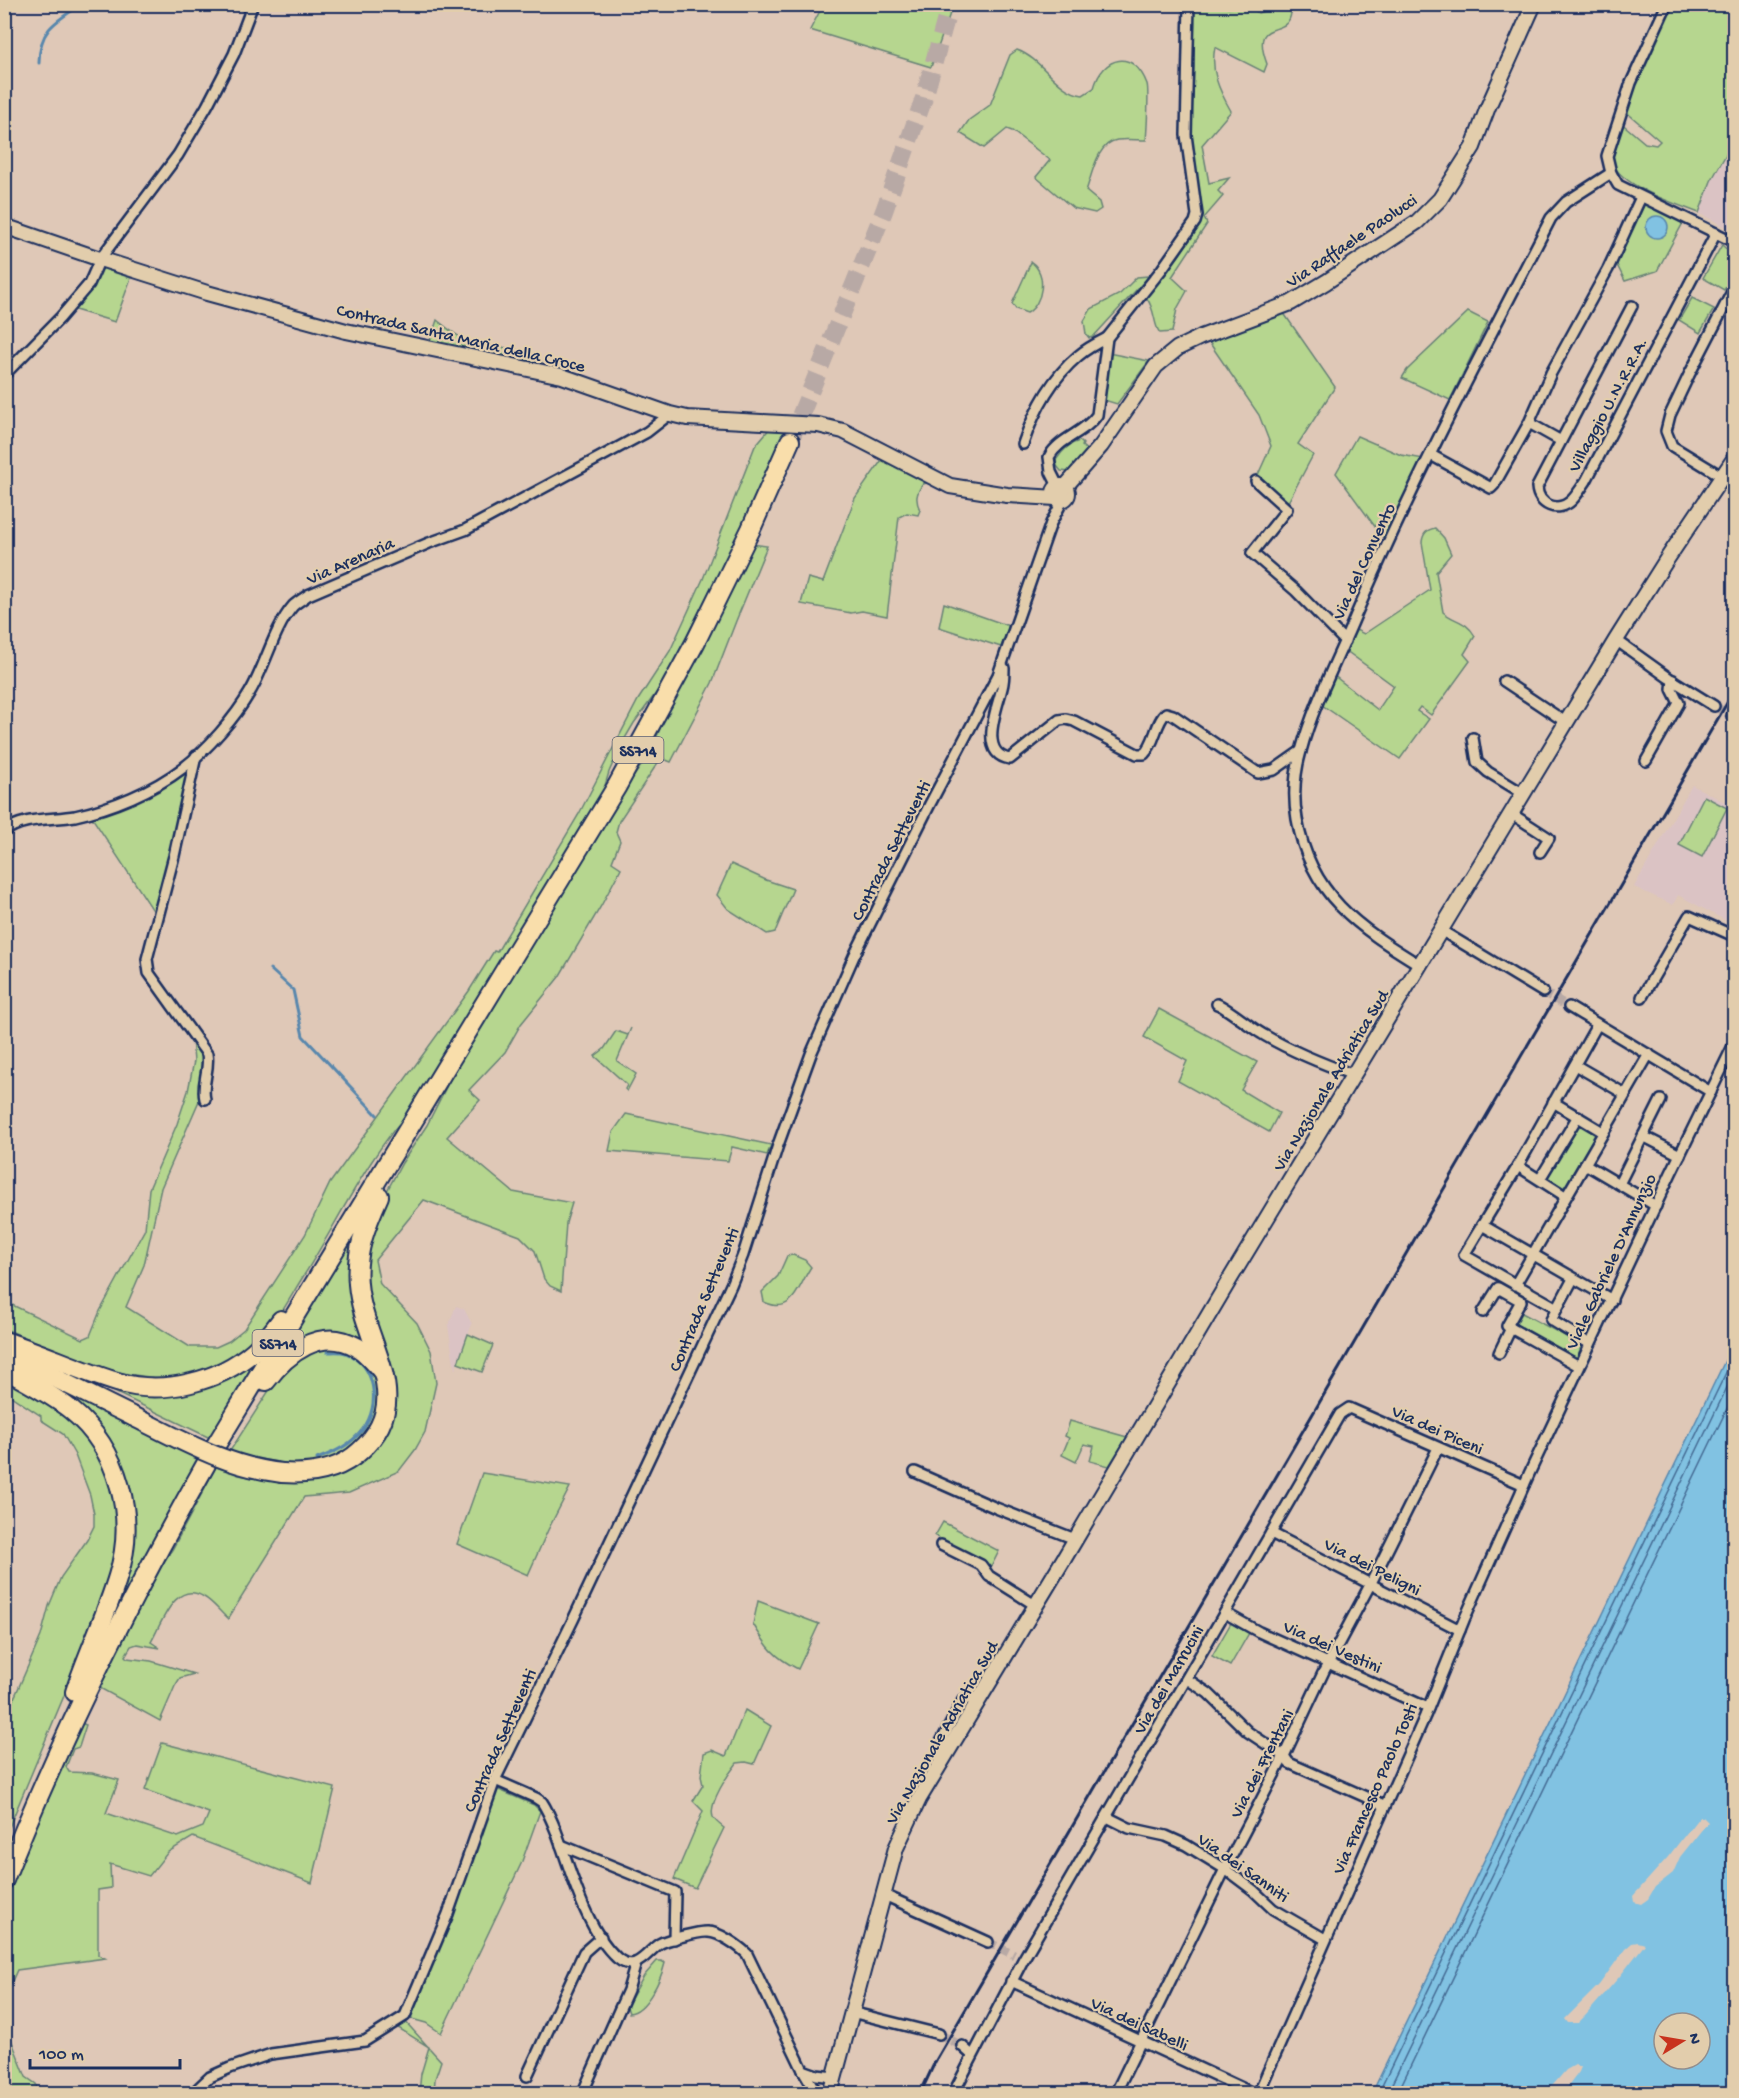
<svg xmlns="http://www.w3.org/2000/svg" width="1739" height="2098" font-family="'Gochi Hand',sans-serif">
<style>
.built{fill:#dbc3c4}
.green{fill:#b6d68f;stroke:#688276;stroke-width:1.5}
.water{fill:#81c2e2;stroke:#5887ad;stroke-width:1.5;fill-rule:evenodd}
.pier{fill:#dfc8b7}
.lines{fill:none;stroke-linecap:round;stroke-linejoin:round}
.shore{stroke:#446a93;stroke-width:1.5}
.stream{stroke:#5887ad;stroke-width:3}
.street-tunnel{stroke:#b8a9a5;stroke-width:9;stroke-dasharray:9 4.5;stroke-linecap:butt}
.highway-tunnel{stroke:#b8a9a5;stroke-width:18;stroke-dasharray:18 9;stroke-linecap:butt}
.street-casing{stroke:#1b2f5e;stroke-width:14}
.secondary-casing{stroke:#1b2f5e;stroke-width:18}
.highway-casing{stroke:#1b2f5e;stroke-width:22}
.street{stroke:#e2cdac;stroke-width:9}
.secondary{stroke:#e2cdac;stroke-width:14}
.highway{stroke:#f9deab;stroke-width:18}
.rail{stroke:#1b2f5e;stroke-width:3}
.highway-bridge-casing{stroke:#1b2f5e;stroke-width:22;stroke-linecap:butt}
.highway-bridge{stroke:#f9deab;stroke-width:18}
.labels{text-anchor:middle;stroke-width:4.5;stroke-linejoin:round;paint-order:stroke}
.shield{fill:#e2cdac;stroke:#575e75;stroke-width:1.5}
.shield-label{font-size:16px;font-weight:bold;fill:#1b2f5e}
.street-label{font-size:18px;fill:#1b2f5e;stroke:#e2cdac}
</style>
<rect width="100%" height="100%" fill="#dfc8b7"/>
<filter id="ink" filterUnits="userSpaceOnUse"><feTurbulence type="fractalNoise" baseFrequency=".0167" numOctaves="2"/><feDisplacementMap in="SourceGraphic" scale="12" xChannelSelector="R" yChannelSelector="G"/><feConvolveMatrix kernelMatrix="1 2 1 2 8 2 1 2 1" color-interpolation-filters="sRGB"/></filter>
<g filter="url(#ink)">
<!-- built -->
<g class="built">
<polygon points="1734,140 1734,231 1699,213 1711,181"/>
<polygon points="1692,785 1734,807 1734,925 1678,895 1673,905 1634,887"/>
<polygon points="456,1306 464,1309 472,1324 455,1370 448,1326"/>
</g>
<!-- green -->
<g class="green">
<polygon points="823,5 823,4 953,5 931,67 810,30"/>
<path d="M1193 5H1223L1228 8 1249 5 1258 13 1279 7 1288 9 1291 13C1288 40 1249 15 1267 64L1264 72 1215 47C1210 71 1219 90 1231 111L1202 145 1209 183 1229 178 1218 191 1223 196 1204 218 1207 224 1172 277 1187 291 1177 309 1172 332 1160 333C1153 325 1156 310 1146 297V293L1178 257 1197 228 1200 218 1199 193 1191 137 1194 67Z"/>
<path d="M1669 5H1734V140L1711 181 1699 213C1677 204 1615 185 1611 158 1610 149 1617 130 1619 121L1645 143 1656 145 1660 141 1624 110Z"/>
<path d="M1017 50C1043 59 1055 91 1083 95L1094 88C1103 55 1134 49 1147 84 1149 90 1147 130 1146 140 1137 140 1127 139 1117 140 1097 143 1092 175 1086 191L1099 202 1101 209 1095 213 1073 208 1036 177 1050 160 1012 131 1007 129 984 148 960 133 969 120 990 105 1010 55Z"/>
<polygon points="1642,200 1684,221 1657,271 1625,281 1615,261"/>
<polygon points="1722,245 1734,256 1734,272 1724,290 1703,278"/>
<path d="M1031 262C1048 273 1043 304 1027 313L1016 309 1012 304Z"/>
<polygon points="101,268 131,278 115,322 72,309 91,286"/>
<polygon points="1149,276 1093,337 1089,338 1086,334 1084,321 1091,309 1120,294 1137,277"/>
<polygon points="1692,298 1714,309 1700,333 1679,320"/>
<polygon points="1283,312 1335,387 1298,444 1313,455 1287,504 1257,477 1271,446 1259,415 1209,342"/>
<polygon points="1468,312 1488,322 1450,400 1402,378 1407,370"/>
<path d="M437 320C446 327 458 338 469 341 488 348 527 345 542 363L430 341Z"/>
<polygon points="1108,353 1149,361 1117,404 1104,400"/>
<path d="M771 427 787 428 753 505 662 685 634 723 621 745 609 772 601 799 415 1105C368 1155 338 1222 301 1280 289 1299 277 1324 259 1339 254 1344 246 1347 240 1351 232 1357 223 1364 213 1368 188 1380 155 1379 128 1374 85 1365 45 1345 5 1329L4 1301 83 1339 90 1336 100 1311 145 1229 149 1189 177 1124 188 1091 194 1061 192 1040 212 1071 161 1188 144 1265 126 1307 190 1347H216L229 1341 244 1329 305 1235 330 1183 469 991 494 951 497 952 579 814 638 700 670 651 703 579 755 446Z"/>
<polygon points="1357,436 1401,455 1424,459 1384,539 1336,473"/>
<path d="M1080 441 1083 444 1082 446 1087 450 1070 472 1061 471 1057 466 1056 460C1062 451 1069 443 1080 441Z"/>
<path d="M884 457 931 482 923 484C916 493 915 500 920 510L918 515 907 513 899 517 887 616 862 611 851 613 801 604 808 578 823 582 855 498Z"/>
<path d="M1435 528 1444 538 1451 554 1436 572 1443 612C1455 622 1466 620 1475 636L1464 654 1470 661 1431 715 1420 707 1417 711 1429 719 1400 759 1322 705 1333 675 1378 710 1394 686 1345 650 1354 629 1364 634 1430 590 1422 542C1423 534 1426 530 1435 528Z"/>
<path d="M752 544 767 546 736 621 712 683 671 762 661 758 619 821 616 832 620 841 612 862 621 868 601 906 559 977 521 1024 505 1052 469 1090 480 1100 447 1137 513 1192 572 1203 566 1223 561 1291 550 1286 544 1279 535 1251 520 1236 424 1200 375 1260 380 1284 417 1323 431 1351 436 1383 425 1432 415 1450 399 1471 349 1493 304 1497 228 1619C220 1612 213 1602 204 1597 175 1579 162 1623 151 1642L160 1648 137 1644 131 1646 125 1656 127 1658 151 1661 194 1674 180 1678 175 1686 160 1721 100 1688 81 1723 86 1725 79 1747 73 1749 66 1767 69 1772 92 1773 119 1780 106 1813 178 1837 203 1827 209 1813 145 1790 162 1743 335 1788 312 1883 193 1837 168 1852 149 1876 110 1864 111 1888 98 1890V1955L105 1958 17 1970 5 1997V1901L15 1873 81 1723 141 1598 173 1548 216 1467 239 1475 281 1483 282 1479 364 1458 378 1445 387 1432 394 1414 396 1388 362 1278 374 1215 402 1163 427 1125 476 1028 616 797C641 771 659 741 667 706Z"/>
<polygon points="944,603 1009,626 1001,647 939,627"/>
<polygon points="192,763 156,915 89,813 121,803"/>
<polygon points="1704,796 1727,808 1702,857 1679,845"/>
<polygon points="731,864 766,880 793,889 775,932 767,934 728,909 717,895"/>
<polygon points="1159,1009 1257,1062 1241,1090 1279,1113 1269,1132 1178,1081 1187,1061 1144,1037"/>
<polygon points="631,1028 617,1061 636,1074 627,1091 625,1089 627,1085 595,1056 604,1049 616,1031 628,1035"/>
<polygon points="626,1114 771,1145 767,1155 732,1147 728,1161 609,1151 613,1132"/>
<polygon points="1578,1119 1598,1130 1564,1188 1545,1176"/>
<polygon points="355,1231 371,1344 353,1340 278,1357"/>
<path d="M793 1255 805 1260 811 1267C798 1286 794 1316 764 1302L762 1292 778 1276 787 1256Z"/>
<polygon points="1522,1313 1582,1345 1576,1359 1515,1326"/>
<polygon points="468,1334 493,1345 482,1372 458,1363"/>
<path d="M317 1347C325 1347 337 1345 344 1348 389 1369 387 1420 351 1449 334 1462 311 1464 290 1466L289 1464 253 1458 230 1451 281 1372Z"/>
<polygon points="264,1353 210,1438 48,1360 155,1389"/>
<path d="M5 1372 63 1408 100 1445 122 1528 102 1605 5 1837C5 1805 2 1771 5 1739 6 1727 12 1716 12 1703L41 1636 49 1606 61 1577 87 1540 94 1526V1514L90 1495 75 1455 63 1434 41 1420V1416L5 1392Z"/>
<polygon points="35,1373 199,1459 160,1527 114,1616 107,1616 126,1480"/>
<polygon points="1070,1421 1127,1437 1109,1466 1090,1461 1094,1446 1084,1444 1076,1462 1062,1455 1069,1438 1065,1436"/>
<polygon points="482,1473 570,1487 548,1530 528,1575 457,1544"/>
<polygon points="943,1522 999,1551 991,1567 935,1536"/>
<path d="M758 1601 819 1624 798 1669C774 1657 767 1647 753 1624Z"/>
<polygon points="1231,1623 1249,1633 1230,1666 1212,1656"/>
<path d="M745 1710 771 1726 754 1764 746 1762 737 1763C729 1773 708 1803 713 1817 715 1821 720 1825 724 1828L695 1888 674 1879 703 1811 693 1801 703 1785 701 1776 704 1753 712 1750 726 1756Z"/>
<polygon points="497,1789 534,1805 540,1811 521,1864 441,2033 426,2023 408,2018 452,1917"/>
<path d="M657 1961H661L665 1963C661 1979 646 2012 629 2013L627 2007 628 2004 644 1976Z"/>
<polygon points="403,2019 441,2061 435,2079 434,2093 419,2093 421,2074 429,2047 392,2024"/>
<polygon points="5,2024 26,2077 36,2084 38,2093 10,2093 5,2081"/>
</g>
<!-- water -->
<g class="water">
<circle cx="1657" cy="227" r="11"/>
<path d="M1734 1342V2093H1372ZM1664 2023H1700V2059H1664Z"/>
</g>
<!-- pier -->
<g class="pier">
<polygon points="1699,1817 1703,1817 1708,1822 1680,1857 1673,1873 1655,1887 1648,1899 1641,1904 1634,1902 1633,1896 1668,1857"/>
<polygon points="1638,1942 1645,1944 1620,1976 1586,2015 1578,2023 1568,2023 1565,2019 1599,1985 1625,1949 1632,1943"/>
<polygon points="1575,2065 1581,2067 1579,2072 1563,2093 1546,2093 1566,2070"/>
</g>
<g class="lines">
<!-- shore -->
<g class="shore">
<polyline points="1378,2094 1734,1356"/>
<polyline points="1387,2094 1734,1373"/>
<polyline points="1397,2094 1734,1394"/>
</g>
<!-- stream -->
<g class="stream">
<path d="M39 63C39 29 56 21 82 4"/>
<polyline points="270,969 293,990 303,1036 377,1115"/>
<path d="M317 1459C335 1452 351 1445 363 1429 381 1405 376 1364 346 1353 340 1351 333 1352 327 1352"/>
</g>
<!-- street-tunnel -->
<g class="street-tunnel">
<polyline points="1714,706 1732,716"/>
<polyline points="1543,992 1569,1007"/>
<polyline points="988,1942 1014,1955"/>
<polyline points="939,2034 962,2046"/>
</g>
<!-- highway-tunnel -->
<polyline class="highway-tunnel" points="790,441 884,211 924,98 950,4"/>
<!-- street casing -->
<g class="street-casing">
<g id="street">
<polyline points="1667,4 1631,83 1607,156 1611,173 1618,185 1734,242"/>
<path d="M1632 306 1537 487C1538 505 1558 514 1572 500 1577 495 1582 487 1586 481L1716 233"/>
<polyline points="4,375 60,318 89,284 100,259 178,155 207,106 234,54 253,4"/>
<polyline points="1529,423 1561,441"/>
<path d="M1023 444C1034 411 1051 379 1078 356 1086 349 1097 343 1107 338"/>
<polyline points="1431,455 1491,488 1494,485 1529,423 1551,373 1608,269 1641,197"/>
<polyline points="1723,477 1672,446 1666,431 1670,415 1689,375 1734,288"/>
<polyline points="1256,481 1287,509 1252,553 1296,591 1345,641"/>
<path d="M1058 486 1051 472 1049 457C1059 438 1085 433 1097 415L1107 338 1162 269 1195 222 1197 215 1186 135 1189 4"/>
<polyline points="1616,640 1669,678 1714,706"/>
<path d="M1004 668C1004 675 1004 681 1002 688 998 706 977 754 1010 759L1059 720 1066 719 1074 721 1137 754H1144C1156 742 1155 723 1166 713L1173 715 1258 773 1274 770 1301 751"/>
<polyline points="1504,681 1567,723"/>
<polyline points="1732,716 1734,718"/>
<polyline points="1473,738 1477,762 1488,772 1524,794"/>
<path d="M196 756 174 856 147 959 149 973 207 1054C210 1070 201 1084 205 1099"/>
<polyline points="1646,761 1679,703 1672,689 1673,680"/>
<polyline points="1512,814 1549,838 1540,852"/>
<path d="M4 832C22 817 52 820 75 816 112 808 153 791 183 768 207 750 235 718 250 692 265 667 274 628 293 606 297 602 303 599 308 595L429 543 465 530 647 432 670 414"/>
<polyline points="1442,931 1543,992"/>
<path d="M1420 965C1358 927 1310 895 1297 819 1293 797 1295 772 1301 751 1313 706 1337 660 1355 617 1413 481 1483 350 1551 218L1566 202 1611 173"/>
<polyline points="1642,997 1689,916 1734,936"/>
<path d="M1217 1004C1223 1005 1254 1030 1264 1035 1293 1052 1323 1064 1354 1075"/>
<polyline points="1569,1007 1711,1092"/>
<polyline points="1575,1065 1625,1094"/>
<polyline points="1553,1102 1603,1132"/>
<polyline points="1643,1136 1661,1100"/>
<polyline points="1585,1164 1656,1206"/>
<polyline points="1518,1166 1565,1196"/>
<polyline points="1540,1179 1578,1116"/>
<polyline points="1619,1184 1643,1136 1680,1155"/>
<polyline points="1482,1225 1612,1300"/>
<polyline points="1573,1279 1551,1320 1590,1344"/>
<polyline points="1515,1285 1649,1054"/>
<polyline points="1557,1308 1464,1255 1518,1166 1597,1025"/>
<polyline points="1483,1312 1498,1288 1521,1301 1507,1326 1579,1366"/>
<polyline points="1499,1353 1511,1328"/>
<polyline points="915,1472 996,1508 1075,1539"/>
<polyline points="1271,1533 1460,1630"/>
<polyline points="941,1545 981,1565 989,1576 1035,1605"/>
<polyline points="1225,1613 1259,1632 1428,1708"/>
<polyline points="1187,1679 1208,1693 1248,1732 1284,1756 1289,1763 1384,1805"/>
<polyline points="944,1756 941,1742 963,1700 981,1696"/>
<path d="M495 1780 536 1798 542 1802C548 1811 552 1821 556 1831 571 1870 585 1929 617 1958 636 1974 646 1953 659 1944 665 1940 701 1931 708 1932 719 1932 739 1946 747 1954L803 2070 813 2087 820 2094"/>
<polyline points="1107,1817 1129,1828 1166,1836 1186,1845 1225,1869 1253,1890 1273,1909 1325,1939"/>
<polyline points="561,1845 675,1892 674,1939"/>
<polyline points="882,1894 988,1942"/>
<polyline points="1011,1981 1255,2094"/>
<polyline points="851,2012 939,2034"/>
<polyline points="962,2046 972,2055"/>
<polyline points="803,2070 817,2075 834,2077"/>
<polyline points="527,2076 584,1952 601,1937"/>
<polyline points="583,2092 628,1990 636,1963"/>
<polyline points="192,2094 210,2077 230,2068 271,2054 365,2041 405,2016 448,1914 495,1780 573,1620 731,1285 743,1255 778,1145 811,1054 854,956 930,804 998,675 1051,523 1063,500"/>
<polyline points="953,2094 1023,1960 1340,1414 1349,1408 1524,1485"/>
<polyline points="1115,2094 1225,1869 1284,1756 1324,1671 1371,1583 1438,1448"/>
<polyline points="1258,2094 1425,1716 1464,1620 1529,1474 1671,1173 1734,1044"/>
</g>
</g>
<!-- secondary casing -->
<g class="secondary-casing">
<g id="secondary">
<polyline points="4,226 100,259 207,293 346,331 562,376 670,414 687,418 818,425 843,431 950,486 1007,495 1056,498"/>
<circle cx="1061" cy="493" r="7"/>
<polyline points="1065,487 1101,446 1156,366 1178,348 1201,337 1291,303 1326,282 1417,222 1440,199 1473,147 1488,107 1534,4"/>
<polyline points="830,2094 896,1848 919,1799 1065,1557 1230,1279 1616,640 1667,559 1734,459"/>
</g>
</g>
<!-- highway casing -->
<g class="highway-casing">
<g id="highway">
<path d="M4 1341C43 1353 79 1371 117 1382 163 1396 218 1382 254 1351 265 1342 273 1331 281 1320"/>
<polyline points="4,1353 134,1417"/>
<path d="M4 1369C27 1382 51 1394 71 1410 119 1449 137 1518 118 1576 106 1616 88 1653 75 1692"/>
<path d="M266 1381C287 1353 321 1326 357 1347 367 1353 374 1362 381 1370"/>
<polyline points="216,1445 617,786 695,643 751,529 790,441"/>
<path d="M282 1473C310 1475 339 1471 360 1451 418 1400 363 1344 358 1284 355 1252 366 1225 379 1196"/>
<path d="M4 1880C61 1735 130 1599 206 1464"/>
</g>
</g>
<!-- street -->
<use href="#street" class="street"/>
<!-- secondary -->
<use href="#secondary" class="secondary"/>
<!-- highway -->
<use href="#highway" class="highway"/>
<!-- rail -->
<polyline class="rail" points="920,2094 935,2062 1734,691"/>
<!-- highway-bridge casing -->
<g class="highway-bridge-casing">
<path id="highway-bridge" d="M134 1417C182 1441 228 1467 282 1473"/>
</g>
<!-- highway-bridge -->
<use href="#highway-bridge" class="highway-bridge"/>
</g>
</g>
<g class="labels">
<!-- shield labels -->
<g class="shield">
<rect x="612.5" y="737" width="51" height="26" rx="4.5"/>
<rect x="252.5" y="1330" width="51" height="26" rx="4.5"/>
</g>
<g class="shield-label">
<text x="638" y="756">SS714</text>
<text x="278" y="1349">SS714</text>
</g>
<!-- street labels -->
<g class="street-label">
<text transform="translate(1351 240) rotate(-34)" y="6">Via Raffaele Paolucci</text>
<text transform="translate(461 337) rotate(13)" y="6">Contrada Santa Maria della Croce</text>
<text transform="translate(1607 404) rotate(-62)" y="6">Villaggio U.N.R.R.A.</text>
<text transform="translate(350 560) rotate(-24)" y="6">Via Arenaria</text>
<text transform="translate(1363 561) rotate(-65)" y="6">Via del Convento</text>
<text transform="translate(890 850) rotate(-63)" y="6">Contrada Setteventi</text>
<text transform="translate(1330 1080) rotate(-59)" y="6">Via Nazionale Adriatica Sud</text>
<text transform="translate(1610 1261) rotate(-65)" y="6">Viale Gabriele D'Annunzio</text>
<text transform="translate(703 1299) rotate(-67)" y="6">Contrada Setteventi</text>
<text transform="translate(1438 1429) rotate(24)" y="6">Via dei Piceni</text>
<text transform="translate(1373 1566) rotate(27)" y="6">Via dei Peligni</text>
<text transform="translate(1333 1646) rotate(24)" y="6">Via dei Vestini</text>
<text transform="translate(1168 1679) rotate(-60)" y="6">Via dei Marrucini</text>
<text transform="translate(941 1732) rotate(-60)" y="6">Via Nazionale Adriatica Sud</text>
<text transform="translate(499 1740) rotate(-66)" y="6">Contrada Setteventi</text>
<text transform="translate(1261 1763) rotate(-63)" y="6">Via dei Frentani</text>
<text transform="translate(1374 1788) rotate(-66)" y="6">Via Francesco Paolo Tosti</text>
<text transform="translate(1244 1867) rotate(35)" y="6">Via dei Sanniti</text>
<text transform="translate(1140 2023) rotate(25)" y="6">Via dei Sabelli</text>
</g>
</g>
<!-- margin -->
<rect width="1739" height="2098" fill="none" stroke="#e2cdac" stroke-width="24"/>
<rect x="12" y="12" width="1715" height="2074" fill="none" stroke="#1b2f5e" stroke-width="2" filter="url(#ink)"/>
<!-- north arrow -->
<g transform="translate(1682 2041) rotate(79)"><circle r="28" fill="#e2cdac" stroke="#928e8d" stroke-width="1.5"/>
<path d="M0-4.5L10 22L0 15L-10 22Z" fill="#c8321e"/>
<text y="-9" font-size="16" font-weight="bold" text-anchor="middle" fill="#1b2f5e">N</text>
</g>
<!-- scale -->
<path d="M30 2059v9h150v-9" fill="none" stroke="#1b2f5e" stroke-width="3"/>
<text x="39" y="2059" font-size="18" fill="#1b2f5e" stroke="#e2cdac" stroke-width="4.5" paint-order="stroke">100 m</text>
</svg>
